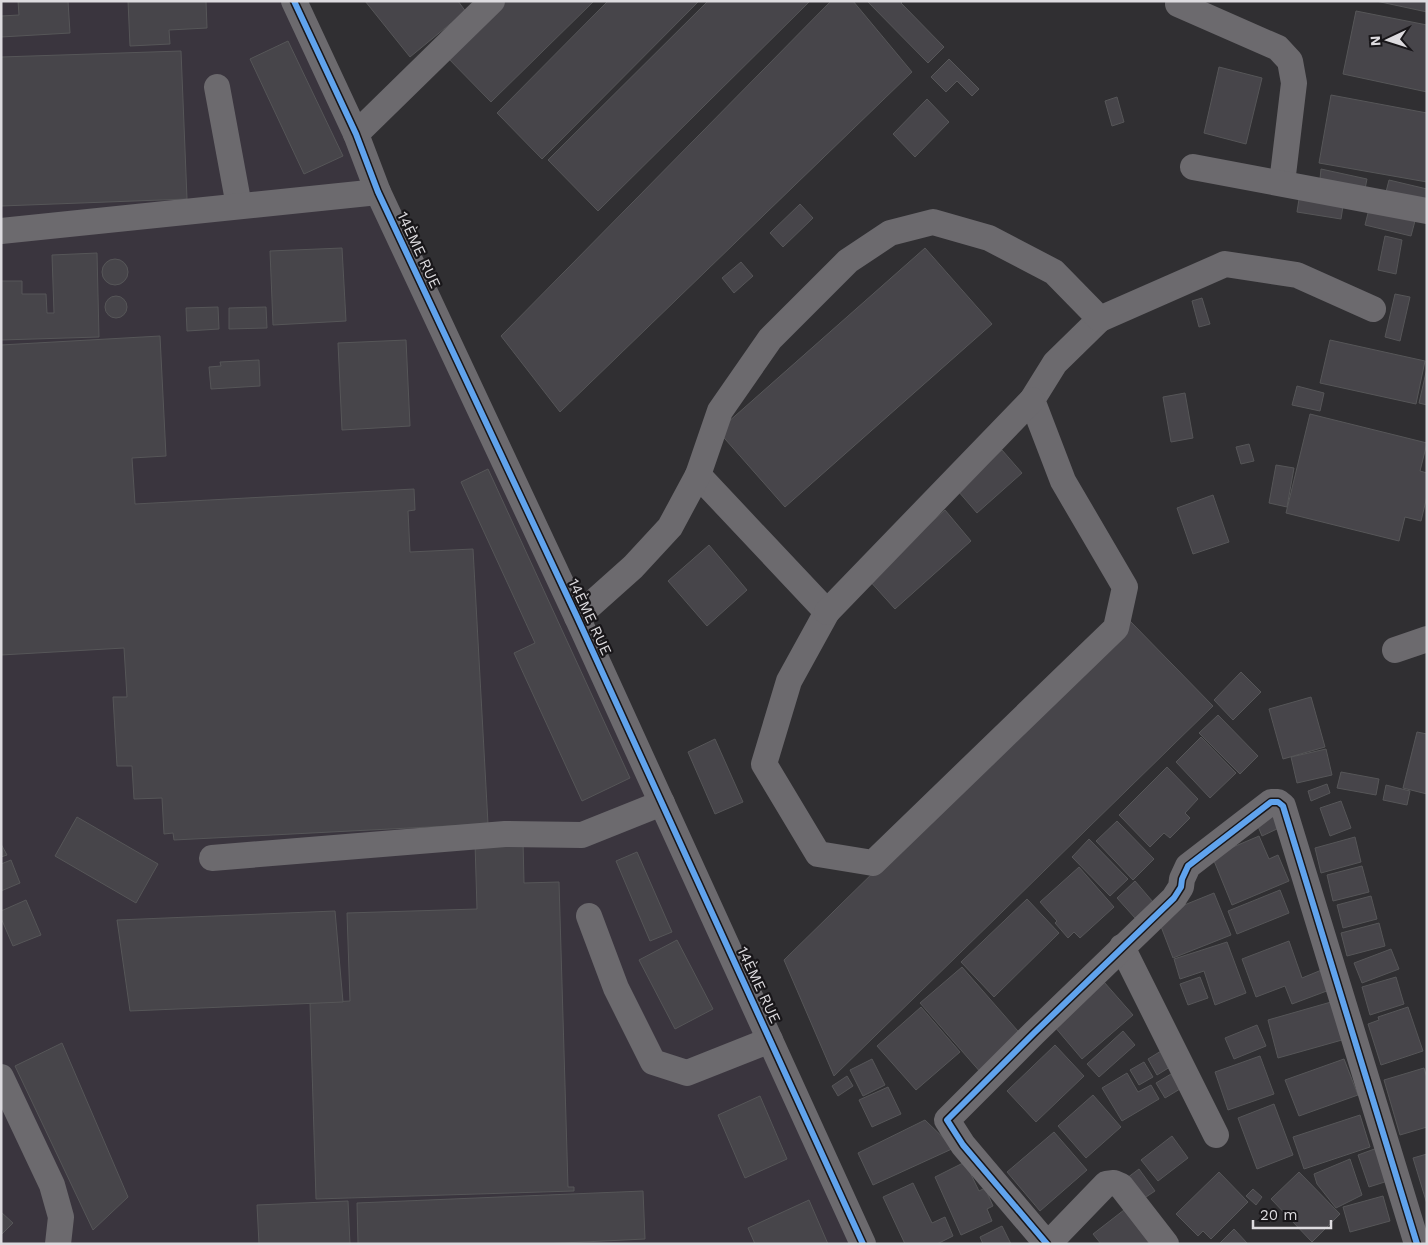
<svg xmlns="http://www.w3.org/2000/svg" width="1428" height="1245" font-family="'Work Sans',sans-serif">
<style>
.built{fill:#3a353e}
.building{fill:#47454a;stroke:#565658}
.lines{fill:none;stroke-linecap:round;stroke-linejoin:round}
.minor{stroke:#6c6a6e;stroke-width:26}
.cycleway-casing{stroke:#181619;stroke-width:9}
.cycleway{stroke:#60a3ed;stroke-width:6}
.labels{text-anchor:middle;stroke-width:4.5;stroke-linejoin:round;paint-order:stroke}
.street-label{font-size:15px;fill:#dddbdf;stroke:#181619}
</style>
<rect width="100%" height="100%" fill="#302f32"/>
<!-- built -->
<polygon class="built" points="1,1 288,1 853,1244 1,1244"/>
<!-- building -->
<g class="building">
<polygon points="18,1 68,1 70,33 1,37 1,16 19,15"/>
<polygon points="128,1 206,1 207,28 169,30 170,44 130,46"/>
<polygon points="365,1 458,1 469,16 450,24 410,57"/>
<polygon points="498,1 594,1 491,102 444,54"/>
<polygon points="608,1 699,1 542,159 497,113"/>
<polygon points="708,1 810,1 598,211 548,160"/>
<polygon points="831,1 853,1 912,72 560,412 501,336"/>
<polygon points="867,1 903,1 901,3 944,47 928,63"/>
<polygon points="1376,1 1427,1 1427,12"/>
<polygon points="1356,11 1427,25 1427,92 1343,74"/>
<polygon points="288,41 343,156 304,174 250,59"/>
<polygon points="181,51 187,199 1,206 1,57"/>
<polygon points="949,59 979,89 972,96 957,81 946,92 931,77"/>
<polygon points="1219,67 1262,78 1246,144 1204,133"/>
<polygon points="1331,95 1427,113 1427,182 1319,163"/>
<polygon points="1117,97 1124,122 1112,126 1105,101"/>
<polygon points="927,99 949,122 915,157 893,134"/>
<polygon points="1321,169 1367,179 1365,189 1320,179"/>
<polygon points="1389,180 1427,189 1427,202 1386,192"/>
<polygon points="1299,199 1343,206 1341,219 1297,212"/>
<polygon points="800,204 813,218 783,247 770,233"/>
<polygon points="1370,205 1416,217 1411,236 1365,225"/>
<polygon points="1385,236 1402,240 1396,274 1378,270"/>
<polygon points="342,248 346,321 273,325 270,251"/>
<polygon points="925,248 992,324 785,507 718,431"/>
<polygon points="97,253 99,337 1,340 1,281 22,281 22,294 46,294 47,313 54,313 52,255"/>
<circle cx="115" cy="272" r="13"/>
<polygon points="741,262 753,276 734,293 722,278"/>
<polygon points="1395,294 1410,297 1400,341 1385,337"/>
<circle cx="116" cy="307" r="11"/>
<polygon points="1202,298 1210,324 1199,327 1192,301"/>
<polygon points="218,307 219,329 187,331 186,308"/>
<polygon points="266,307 267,328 229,329 229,308"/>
<polygon points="160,336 166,456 132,458 135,504 414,489 415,510 408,511 410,552 473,549 488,824 174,840 173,833 164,834 162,798 134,799 132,766 117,766 113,697 127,697 124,648 1,655 1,345"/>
<polygon points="406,340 410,426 342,430 338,343"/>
<polygon points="1330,340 1425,361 1416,404 1320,383"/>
<polygon points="259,360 260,386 211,389 209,367 221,366 220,362"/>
<polygon points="1427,368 1427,405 1419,403"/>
<polygon points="1297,386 1324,393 1320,411 1292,405"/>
<polygon points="1185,393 1193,438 1171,442 1163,397"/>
<polygon points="1310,414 1427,443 1420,471 1427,473 1427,496 1421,521 1405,517 1399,541 1286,513"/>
<polygon points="1249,444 1254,461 1241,464 1236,447"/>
<polygon points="1002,450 1022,473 977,513 958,491"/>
<polygon points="1276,465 1294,468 1287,507 1269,503"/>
<polygon points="488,469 630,778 582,801 514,653 535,643 461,482"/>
<polygon points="1213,495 1229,542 1193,554 1177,508"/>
<polygon points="945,510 971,541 895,609 868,579"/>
<polygon points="709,545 747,590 707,626 668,581"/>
<polygon points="1130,621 1213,706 834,1076 784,960"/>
<polygon points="1241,672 1261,692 1233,720 1214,700"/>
<polygon points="1311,697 1325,747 1283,759 1269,709"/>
<polygon points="1218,715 1258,756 1240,774 1199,733"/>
<polygon points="1417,732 1427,734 1427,794 1403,788"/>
<polygon points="1201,737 1236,773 1210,798 1176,762"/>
<polygon points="715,739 743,802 715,814 688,752"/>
<polygon points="1326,749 1332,775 1297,783 1291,757"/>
<polygon points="1167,767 1198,799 1185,813 1190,818 1170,838 1164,833 1150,847 1119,815"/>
<polygon points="1341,772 1379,779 1376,795 1337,788"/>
<polygon points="1327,784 1330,793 1311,801 1308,791"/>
<polygon points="1386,785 1410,791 1407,805 1383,800"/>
<polygon points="1341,801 1351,828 1330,836 1320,808"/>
<polygon points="1271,811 1279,828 1262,836 1255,819"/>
<polygon points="77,817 158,864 136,903 55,856"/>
<polygon points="1117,821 1154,859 1133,880 1096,841"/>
<polygon points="1259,836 1269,859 1278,855 1289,881 1232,905 1212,856"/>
<polygon points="1355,837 1361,862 1321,873 1315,848"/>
<polygon points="1089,839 1128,879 1110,896 1072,857"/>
<polygon points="523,841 524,883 559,882 568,1187 574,1187 574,1191 316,1199 310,1003 350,1001 347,913 477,909 475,843"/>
<polygon points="1,844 7,855 1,857"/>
<polygon points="637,852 672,932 650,941 616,861"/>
<polygon points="11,860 20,883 1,891 1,864"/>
<polygon points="1362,866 1369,892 1333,901 1327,875"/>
<polygon points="1079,867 1114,907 1080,938 1074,932 1068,938 1055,923 1057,921 1040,902"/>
<polygon points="1135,881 1153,902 1135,918 1117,898"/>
<polygon points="1280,890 1289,913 1237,934 1228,911"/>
<polygon points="1214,893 1231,935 1173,958 1157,916"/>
<polygon points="1371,896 1377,919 1343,928 1337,905"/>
<polygon points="1027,899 1059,933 994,997 961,962"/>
<polygon points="26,900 41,935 13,946 1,918 1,911"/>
<polygon points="335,911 343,1002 130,1011 117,920"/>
<polygon points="1379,923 1385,946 1347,956 1341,933"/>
<polygon points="677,940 713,1009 675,1029 639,960"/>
<polygon points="1289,941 1302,978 1324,969 1332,989 1292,1004 1285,986 1256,997 1242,959"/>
<polygon points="1227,942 1246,993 1215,1005 1204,971 1180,979 1174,959"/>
<polygon points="1391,949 1399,969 1362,983 1354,963"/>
<polygon points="962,967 1024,1038 982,1074 920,1003"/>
<polygon points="1200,977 1208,998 1188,1005 1180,984"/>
<polygon points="1396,977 1404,1004 1370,1015 1362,987"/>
<polygon points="1104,982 1133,1015 1082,1059 1054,1026"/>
<polygon points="1331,1002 1342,1040 1278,1058 1268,1020"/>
<polygon points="921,1007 960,1052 916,1090 877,1046"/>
<polygon points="1408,1007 1423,1051 1381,1065 1368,1024 1379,1020 1378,1017"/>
<polygon points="1257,1025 1266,1046 1234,1059 1225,1038"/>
<polygon points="1123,1031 1135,1045 1099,1077 1087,1064"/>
<polygon points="62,1043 128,1197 93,1230 15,1066"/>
<polygon points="1055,1045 1084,1076 1036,1122 1007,1091"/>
<polygon points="1161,1051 1170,1067 1157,1075 1148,1059"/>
<polygon points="1260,1056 1274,1094 1228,1110 1215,1072"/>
<polygon points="872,1059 885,1085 863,1096 850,1070"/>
<polygon points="1344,1059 1358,1095 1299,1116 1285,1080"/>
<polygon points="1144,1062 1153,1077 1139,1085 1130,1070"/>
<polygon points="1424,1068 1427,1078 1427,1127 1400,1135 1384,1080"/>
<polygon points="1127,1073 1138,1092 1151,1085 1159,1099 1122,1121 1102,1088"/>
<polygon points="1171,1074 1180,1089 1165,1098 1156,1083"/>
<polygon points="847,1076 853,1086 838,1096 832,1086"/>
<polygon points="888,1087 901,1114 872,1127 859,1100"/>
<polygon points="1093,1095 1121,1127 1086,1158 1058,1126"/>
<polygon points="760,1096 787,1159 745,1178 718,1115"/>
<polygon points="1274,1104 1293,1155 1257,1169 1238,1118"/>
<polygon points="1360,1115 1370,1147 1304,1169 1293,1137"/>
<polygon points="925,1120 954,1148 873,1185 858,1153"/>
<polygon points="1054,1132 1087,1170 1040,1211 1007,1172"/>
<polygon points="1172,1136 1188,1158 1158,1181 1141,1160"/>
<polygon points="1380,1147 1391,1180 1369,1187 1358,1155"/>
<polygon points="1427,1154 1427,1204 1413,1158"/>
<polygon points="1350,1159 1362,1195 1336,1208 1317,1184 1314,1174"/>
<polygon points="965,1162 979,1191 985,1188 993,1206 987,1209 992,1221 961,1235 935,1177"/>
<polygon points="1139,1169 1155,1191 1143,1199 1127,1178"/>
<polygon points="1219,1172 1248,1202 1211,1239 1203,1231 1198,1236 1176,1214"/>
<polygon points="1299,1172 1340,1214 1312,1242 1271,1199"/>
<polygon points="913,1183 932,1223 945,1217 953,1236 937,1244 905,1244 883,1197"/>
<polygon points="1253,1189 1262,1197 1256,1205 1246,1196"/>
<polygon points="643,1191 645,1239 542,1244 358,1244 357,1203"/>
<polygon points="1383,1196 1390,1221 1350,1232 1343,1207"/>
<polygon points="809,1200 828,1244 755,1244 748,1228"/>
<polygon points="348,1201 350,1244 259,1244 257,1205"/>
<polygon points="1124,1210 1150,1244 1101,1244 1093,1234"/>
<polygon points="1,1212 13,1223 1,1235"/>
<polygon points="1002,1226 1011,1244 983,1244 980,1237"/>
<polygon points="1234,1229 1248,1244 1219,1244"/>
</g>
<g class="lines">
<!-- minor -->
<g class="minor">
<polyline points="294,1 356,134 378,192 577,617 863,1244"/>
<polyline points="1178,4 1278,48 1290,61 1294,83 1282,183"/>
<polyline points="217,87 239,206"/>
<polyline points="356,134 492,1"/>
<polyline points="1193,167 1427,211"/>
<polyline points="1,231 378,192"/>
<polyline points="698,475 827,612 789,681 764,764 818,854 873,863 1116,628 1125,587 1063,481 1032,400 1055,363 1100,319"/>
<polyline points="827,612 1032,400"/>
<polyline points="577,617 633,567 670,527 698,475 720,411 770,339 848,261 890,233 933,222 989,238 1054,272 1100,319 1225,264 1297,275 1373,309"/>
<polyline points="1395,650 1427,639"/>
<polyline points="212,858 505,834 582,835 662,803"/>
<polyline points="589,916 616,988 653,1062 687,1073 770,1040"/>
<polyline points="1122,947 1216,1135"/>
<polyline points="1,1077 52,1185 61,1217 58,1244"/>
<polyline points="1047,1244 963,1145 947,1120 1034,1033 1174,898 1181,887 1182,879 1188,866 1271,802 1278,802 1283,806 1417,1244"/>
<polyline points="1048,1244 1106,1184 1114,1183 1121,1186 1166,1244"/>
</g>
<!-- cycleway casing -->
<g class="cycleway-casing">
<g id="cycleway">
<polyline points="294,1 356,134 378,192 577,617 863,1244"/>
<polyline points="1047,1244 963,1145 947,1120 1034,1033 1174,898 1181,887 1182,879 1188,866 1271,802 1278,802 1283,806 1417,1244"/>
</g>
</g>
<!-- cycleway -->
<use href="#cycleway" class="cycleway"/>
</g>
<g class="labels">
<!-- street labels -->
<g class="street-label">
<text transform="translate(419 250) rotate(65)" y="5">14ÈME RUE</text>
<text transform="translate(590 617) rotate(65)" y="5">14ÈME RUE</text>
<text transform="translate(759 985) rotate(65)" y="5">14ÈME RUE</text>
</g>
</g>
<!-- border -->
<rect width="1428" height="1245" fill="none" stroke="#dddbdf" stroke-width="5"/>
<!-- north arrow -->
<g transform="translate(1388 40) rotate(266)" stroke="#181619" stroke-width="4" paint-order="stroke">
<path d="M0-4L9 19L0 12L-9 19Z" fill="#dddbdf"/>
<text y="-8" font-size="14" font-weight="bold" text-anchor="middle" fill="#dddbdf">N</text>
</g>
<!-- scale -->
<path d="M1253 1220v8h78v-8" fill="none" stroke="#dddbdf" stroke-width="2.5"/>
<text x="1260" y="1220" font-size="15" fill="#dddbdf" stroke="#181619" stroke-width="4" paint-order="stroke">20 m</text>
</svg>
